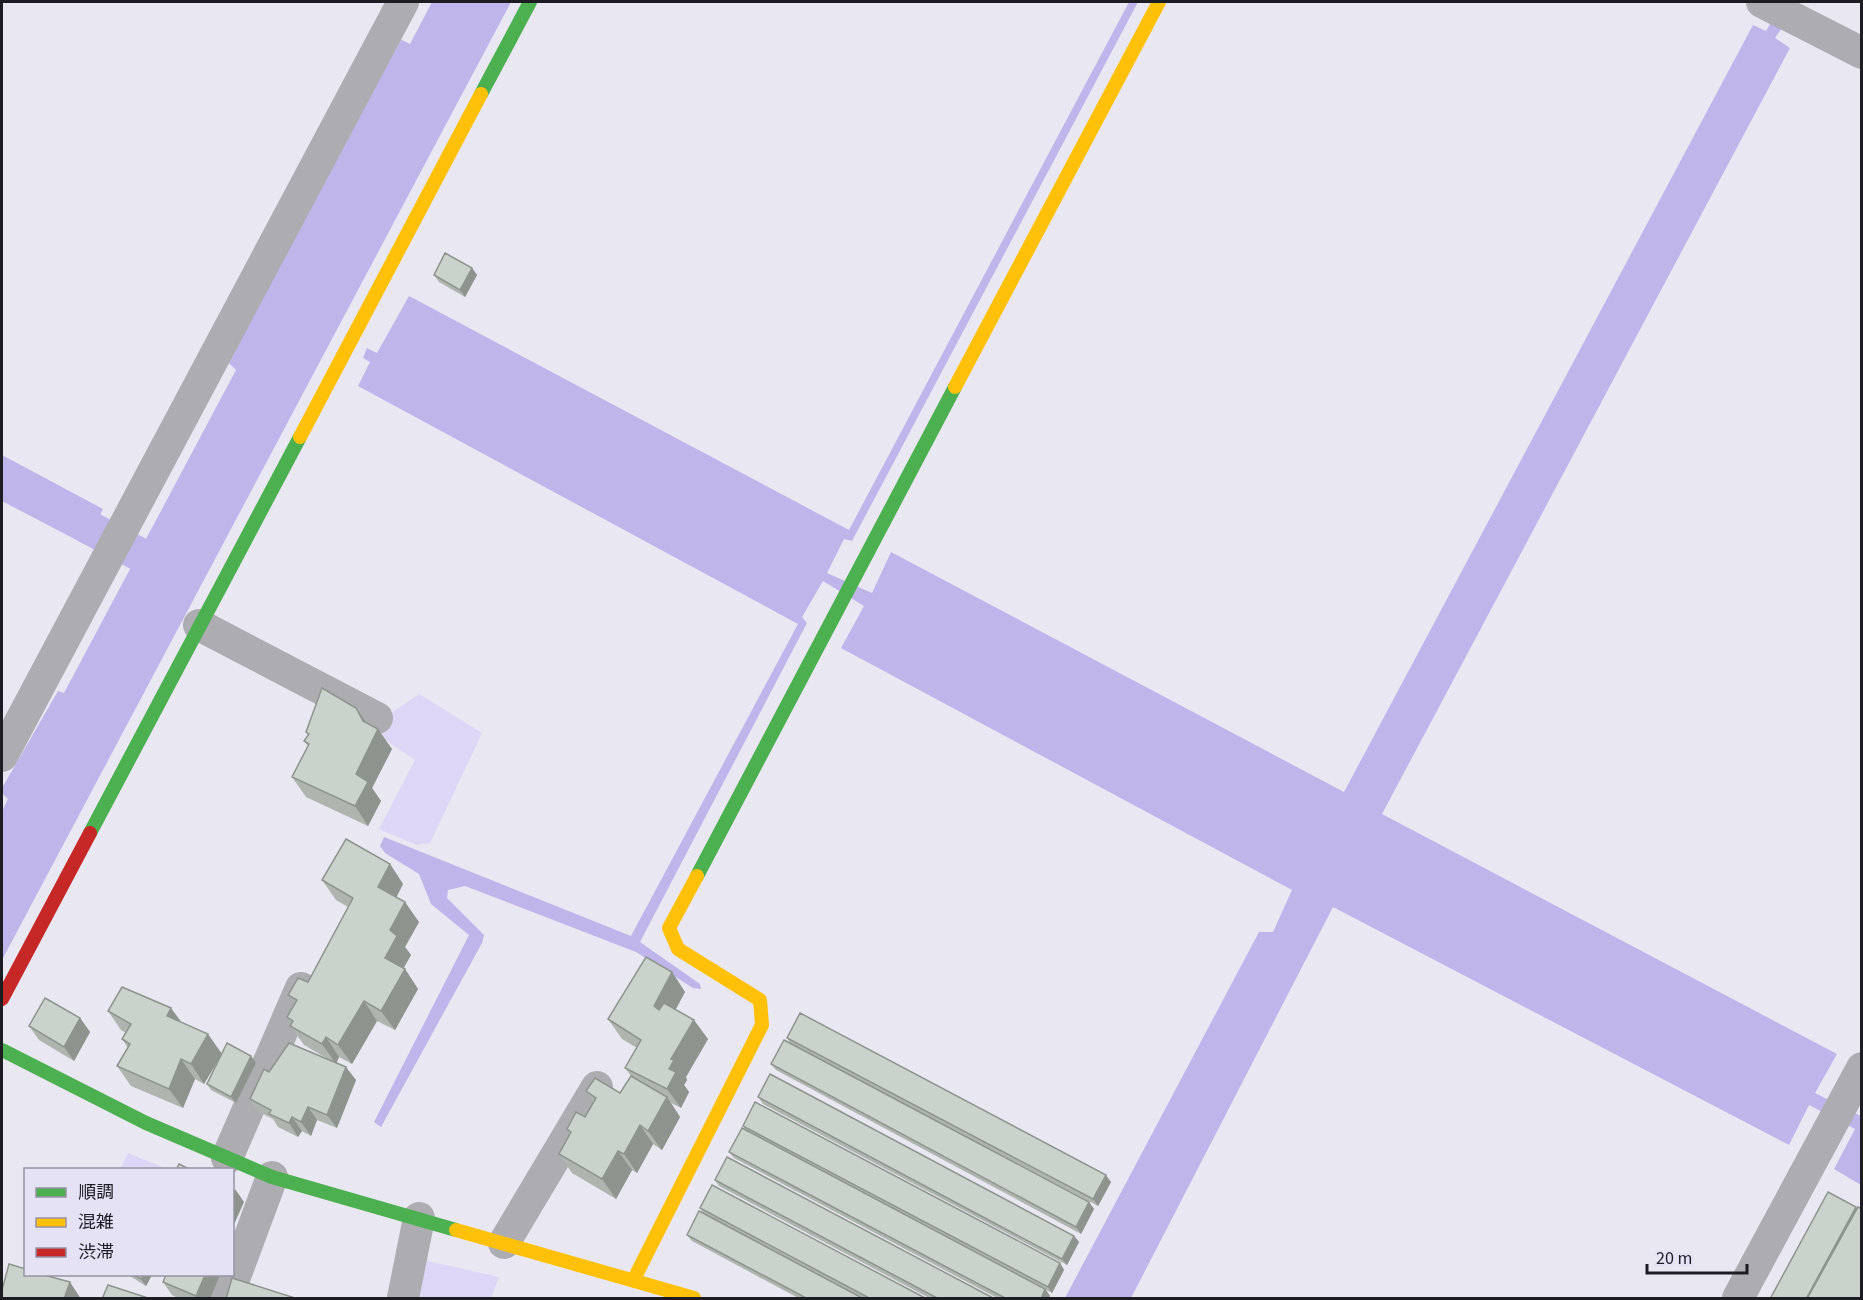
<svg xmlns="http://www.w3.org/2000/svg" width="1863" height="1300" font-family="'Source Sans 3','Noto Sans JP',sans-serif">
<style>
.green{fill:#ddd6f7}
.water{fill:#c0b5ea}
.lines{fill:none;stroke-linecap:round;stroke-linejoin:round}
.canal{stroke:#c0b5ea;stroke-width:34}
.street{stroke:#adacb1;stroke-width:32}
.fast{stroke:#4caf50;stroke-width:14}
.slow{stroke:#ffc107;stroke-width:14}
.jam{stroke:#c62828;stroke-width:14}
.wall{fill:#aeb5af}
.shaded-wall{fill:#8d948e}
.building{fill:#cad3cb;stroke:#8d948e;stroke-width:1.5}
</style>
<rect width="100%" height="100%" fill="#e9e7f2"/>
<!-- green -->
<g class="green">
<polygon points="419,694 482,733 430,843 417,845 379,829 415,760 380,736 381,720"/>
<polygon points="128,1153 167,1169 120,1169"/>
<polygon points="419,1259 499,1277 491,1298 409,1298"/>
</g>
<!-- water -->
<g class="water">
<polygon points="432,2 511,2 2,960 2,811 8,799 2,793 2,788 58,691 64,693 236,370 227,361 398,38 410,44"/>
<polygon points="1129,2 1138,2 852,541 844,539 827,573 872,593 891,552 1344,792 1753,25 1766,31 1782,2 1800,2 1775,38 1790,48 1382,814 1837,1054 1815,1093 1861,1116 1861,1185 1834,1169 1855,1129 1809,1105 1789,1145 1333,907 1131,1298 1065,1298 1259,932 1273,932 1292,890 841,648 864,606 823,581 802,617 807,623 640,942 700,984 701,989 693,988 636,952 465,886 448,890 447,898 484,935 482,943 381,1127 374,1122 469,935 431,904 419,874 385,853 380,846 384,837 631,936 798,624 358,386 370,362 363,358 367,348 377,353 409,296 849,530"/>
<polygon points="2,455 103,509 97,521 107,527 102,536 93,532 86,545 2,501"/>
</g>
<g class="lines">
<!-- canal -->
<polyline class="canal" points="88,527 165,568"/>
<!-- street -->
<g class="street">
<polyline points="1762,2 1862,53"/>
<polyline points="199,625 377,718"/>
<polyline points="2,756 403,2"/>
<polyline points="227,1158 301,988"/>
<polyline points="504,1243 597,1087"/>
<polyline points="227,1298 272,1177"/>
<polyline points="403,1298 419,1218"/>
<polyline points="1738,1298 1862,1068"/>
</g>
<!-- fast -->
<g class="fast">
<polyline points="481,94 530,2"/>
<polyline points="90,833 300,437"/>
<polyline points="697,876 955,387"/>
<polyline points="2,1050 146,1123 272,1177 456,1230"/>
</g>
<!-- slow -->
<g class="slow">
<polyline points="955,387 1159,2"/>
<polyline points="300,437 481,94"/>
<polyline points="456,1230 694,1298"/>
<polyline points="634,1279 762,1025 760,1000 678,949 669,928 697,876"/>
</g>
<!-- jam -->
<polyline class="jam" points="2,999 90,833"/>
</g>
<!-- wall -->
<g class="wall">
<polygon points="472,268 477,275 465,297 439,282 434,275"/>
<polygon points="366,723 392,749 372,788 381,801 368,826 306,797 292,777 308,746 304,741 308,735 306,732"/>
<polygon points="390,864 403,884 396,897 419,922 405,947 411,955 404,968 418,989 395,1030 377,1021 352,1064 339,1057 336,1063 356,1080 337,1128 317,1120 311,1136 302,1131 298,1137 278,1127 273,1119 259,1112 250,1099 269,1072 328,1059 304,1045 290,1026 291,1024 287,1017 295,1004 288,995 308,982 348,907 336,900 322,880"/>
<polygon points="672,972 685,992 676,1009 708,1039 686,1077 687,1080 684,1085 689,1092 681,1108 671,1103 680,1117 662,1150 653,1144 637,1173 632,1170 616,1199 572,1173 559,1154 570,1134 567,1129 585,1117 594,1103 586,1091 620,1093 631,1076 625,1068 637,1048 622,1039 608,1019"/>
<polygon points="108,1011 181,1022 222,1054 251,1056 256,1063 236,1103 211,1090 207,1084 220,1057 204,1084 195,1079 183,1108 131,1086 117,1066 128,1048 122,1039 126,1033 121,1030"/>
<polygon points="80,1018 90,1032 74,1061 39,1040 29,1026"/>
<polygon points="787,1038 1111,1182 1098,1206 952,1129 1089,1202 1094,1209 1081,1234 776,1070 771,1064 790,1043"/>
<polygon points="758,1097 1074,1236 1079,1242 1067,1265 763,1104"/>
<polygon points="743,1126 1060,1263 1064,1270 1052,1293 1046,1290 1050,1296 1049,1299 999,1299 734,1158 729,1152 747,1132"/>
<polygon points="715,1180 995,1299 931,1299 719,1186"/>
<polygon points="700,1208 927,1299 800,1299 692,1241 687,1235 704,1214"/>
<polygon points="128,1275 152,1275 146,1286"/>
<polygon points="166,1275 220,1275 210,1299 180,1299 172,1295 163,1282"/>
</g>
<!-- shaded-wall -->
<g class="shaded-wall">
<polygon points="472,268 477,275 465,297 460,290"/>
<polygon points="356,708 370,728 378,729 392,749 372,788 381,801 368,826 355,806 356,774 363,721"/>
<polygon points="390,864 403,884 392,906 378,887"/>
<polygon points="405,902 419,922 405,947 411,955 398,977 385,958 390,930"/>
<polygon points="405,969 418,989 395,1030 381,1011"/>
<polygon points="672,972 685,992 667,1025 654,1006"/>
<polygon points="364,1001 377,1021 352,1064 338,1045"/>
<polygon points="171,1008 185,1027 167,1016"/>
<polygon points="80,1018 90,1032 74,1061 64,1047"/>
<polygon points="694,1020 708,1039 686,1077 687,1080 684,1085 689,1092 681,1108 667,1089 669,1069 671,1059"/>
<polygon points="208,1034 222,1054 204,1084 191,1064"/>
<polygon points="326,1037 339,1057 336,1064 322,1044"/>
<polygon points="251,1056 256,1063 236,1103 231,1097"/>
<polygon points="181,1059 195,1079 183,1108 169,1089"/>
<polygon points="346,1067 356,1080 337,1128 327,1115"/>
<polygon points="667,1097 680,1117 662,1150 648,1131"/>
<polygon points="308,1107 317,1120 311,1136 301,1122"/>
<polygon points="292,1117 302,1131 298,1137 289,1123"/>
<polygon points="640,1125 653,1144 637,1173 624,1154"/>
<polygon points="618,1151 632,1170 616,1199 602,1179"/>
<polygon points="1106,1175 1111,1182 1098,1206 1093,1199"/>
<polygon points="235,1189 244,1202 232,1229 232,1194"/>
<polygon points="1089,1202 1094,1209 1081,1234 1076,1227"/>
<polygon points="1856,1207 1861,1214 1814,1299 1806,1299"/>
<polygon points="1074,1236 1079,1242 1067,1265 1062,1259"/>
<polygon points="1060,1263 1064,1270 1052,1293 1048,1287"/>
<polygon points="144,1275 152,1275 146,1286 141,1279"/>
<polygon points="205,1275 220,1275 210,1299 197,1299 196,1296"/>
<polygon points="70,1282 81,1299 64,1299"/>
<polygon points="1045,1289 1050,1296 1049,1299 1041,1299"/>
</g>
<!-- building -->
<g class="building">
<polygon points="445,253 472,268 460,290 434,275"/>
<polygon points="322,688 356,708 363,721 378,729 356,774 368,782 355,806 292,777 309,744 304,741 309,734 306,732"/>
<polygon points="346,839 390,864 378,887 405,902 390,930 397,936 385,958 405,969 381,1011 364,1001 338,1045 326,1037 322,1044 290,1026 293,1021 287,1017 297,1000 288,995 298,978 308,982 353,898 322,880"/>
<polygon points="646,957 672,972 654,1006 659,1010 664,1003 694,1020 671,1059 674,1060 669,1069 676,1072 667,1089 625,1068 641,1040 608,1019"/>
<polygon points="122,987 171,1008 167,1016 208,1034 191,1064 181,1059 169,1089 117,1066 130,1044 122,1039 131,1024 108,1011"/>
<polygon points="45,998 80,1018 64,1047 29,1026"/>
<polygon points="800,1013 1106,1175 1093,1199 787,1038"/>
<polygon points="784,1040 1089,1202 1076,1227 771,1064"/>
<polygon points="227,1043 251,1056 231,1097 207,1084"/>
<polygon points="289,1043 346,1067 327,1115 308,1107 301,1122 292,1117 289,1123 269,1114 271,1110 250,1099 264,1069 269,1072"/>
<polygon points="770,1074 1074,1236 1062,1259 758,1097"/>
<polygon points="631,1076 667,1097 648,1131 640,1125 624,1154 618,1151 602,1179 559,1154 571,1132 567,1129 576,1112 585,1117 596,1098 586,1091 595,1078 620,1093"/>
<polygon points="755,1102 1060,1263 1048,1287 743,1126"/>
<polygon points="742,1128 1045,1289 1041,1299 1007,1299 729,1152"/>
<polygon points="727,1157 995,1299 939,1299 715,1180"/>
<polygon points="179,1164 191,1170 176,1170"/>
<polygon points="712,1185 927,1299 871,1299 700,1208"/>
<polygon points="1828,1192 1856,1207 1806,1299 1770,1299"/>
<polygon points="1858,1207 1862,1209 1862,1299 1807,1299"/>
<polygon points="699,1211 864,1299 808,1299 687,1235"/>
<polygon points="9,1264 26,1269 26,1275 44,1275 70,1282 64,1299 2,1299 2,1290"/>
<polygon points="134,1275 144,1275 141,1279"/>
<polygon points="166,1275 205,1275 196,1296 163,1282"/>
<polygon points="232,1278 298,1299 226,1299"/>
<polygon points="108,1285 151,1299 102,1299"/>
</g>
<!-- border -->
<rect width="1863" height="1300" fill="none" stroke="#1e1c23" stroke-width="6"/>
<!-- legend -->
<rect x="24" y="1168" width="210" height="108" fill="#e6e2f6" stroke="#9693a2" stroke-width="1.5"/>
<rect x="36" y="1188" width="30" height="9" fill="#4caf50" stroke="#9693a2" stroke-width="1.5"/>
<text x="78" y="1198" font-size="18" fill="#1e1c23">順調</text>
<rect x="36" y="1218" width="30" height="9" fill="#ffc107" stroke="#9693a2" stroke-width="1.5"/>
<text x="78" y="1228" font-size="18" fill="#1e1c23">混雑</text>
<rect x="36" y="1248" width="30" height="9" fill="#c62828" stroke="#9693a2" stroke-width="1.5"/>
<text x="78" y="1258" font-size="18" fill="#1e1c23">渋滞</text>
<!-- scale -->
<path d="M1647 1264v9h100v-9" fill="none" stroke="#1e1c23" stroke-width="3"/>
<text x="1656" y="1264" font-size="18" fill="#1e1c23" stroke="#e6e2f6" stroke-width="4.5" paint-order="stroke">20 m</text>
</svg>
